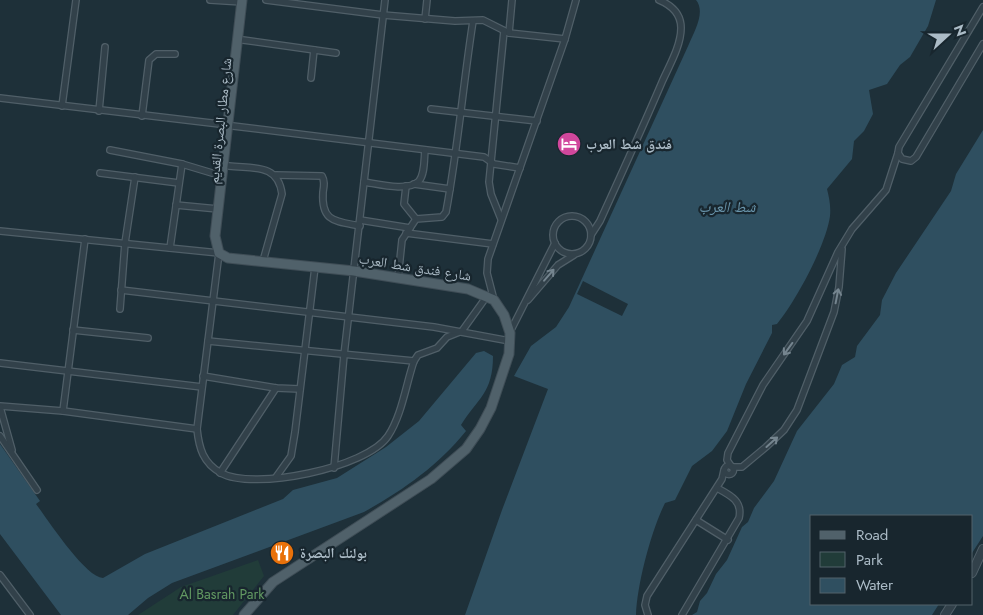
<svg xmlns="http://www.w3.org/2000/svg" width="983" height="615" font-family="Jost,'Noto Naskh Arabic',sans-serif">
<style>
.green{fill:#213c39}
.water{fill:#2f4f60}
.pier{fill:#1e3039}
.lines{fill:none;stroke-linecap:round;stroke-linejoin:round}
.minor-casing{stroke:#505f68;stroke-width:8}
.tertiary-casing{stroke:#505f68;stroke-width:10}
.primary-casing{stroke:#3f4d56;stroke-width:11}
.minor{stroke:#32414a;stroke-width:5.5}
.tertiary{stroke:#32414a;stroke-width:8}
.primary{stroke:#50616a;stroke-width:9}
.oneway{stroke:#75858f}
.labels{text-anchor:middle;stroke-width:4.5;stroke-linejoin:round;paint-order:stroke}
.street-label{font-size:14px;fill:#acbcc7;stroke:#18262e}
.poi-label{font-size:14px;font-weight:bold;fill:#acbcc7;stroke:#18262e;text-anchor:start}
.park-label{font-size:14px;fill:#629962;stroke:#18262e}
.water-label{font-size:15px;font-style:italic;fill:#6a96ad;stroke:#18262e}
</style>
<rect width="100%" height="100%" fill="#1e3039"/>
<!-- green -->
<polygon class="green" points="258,560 264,576 233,615 138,615 181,587"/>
<!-- water -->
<g class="water">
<path d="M696 0H936L928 26 910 57 900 65 887 84 869 90 873 114 864 131 854 141 852 159 827 189C829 197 831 206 830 216 826 245 796 301 777 324L772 325V333L746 384 727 431 712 451 692 466 675 500 665 503C651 531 637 585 636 615H465L502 510 548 389 514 376 531 346 556 327 569 307 689 44C694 32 706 12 696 0Z"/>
<polygon points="983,130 983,536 972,553 972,516 812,516 812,604 939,604 932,615 692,615 697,612 700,601 707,593 716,574 727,560 742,527 748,522 754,508 774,481 797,431 834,384 842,365 855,357 857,346 880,315 882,300 896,273 951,191 956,174"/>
<path d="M484 351 493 356C493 393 478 398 461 425L466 431C439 465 402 491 364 512L172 583 148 598 128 615H61L0 534V444L40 501 36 504C48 520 85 577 103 578L145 554 283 499 293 490 337 478 386 447 419 421 476 353Z"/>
</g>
<!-- pier -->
<polygon class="pier" points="583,281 628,304 622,316 577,294"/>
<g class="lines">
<!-- minor casing -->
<g class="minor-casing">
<g id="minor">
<polyline points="210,0 242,2"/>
<polyline points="266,0 383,15 455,21 483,20 509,33 565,39"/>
<polyline points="983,7 899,147 898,153 902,159 911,161 916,157 983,44"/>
<polyline points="425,19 427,0"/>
<polyline points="509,33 512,0"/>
<polyline points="243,40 336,53"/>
<polyline points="311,78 314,50"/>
<polyline points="0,98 228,125"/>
<polyline points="62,106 76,0"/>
<polyline points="431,109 537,121"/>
<polyline points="99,111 105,47"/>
<polyline points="142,116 149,60 156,54 175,54"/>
<polyline points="233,126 484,157 494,164 520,168"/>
<polyline points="110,150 182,164 222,176"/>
<path d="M229 166C253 169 278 163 282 194L263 261"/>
<polyline points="100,173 179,183"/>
<path d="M276 175 322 176C325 181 324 186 323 192 321 222 335 221 360 226"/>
<path d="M364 182C378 184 408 192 419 181 425 174 424 159 425 150"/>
<polyline points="414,184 450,189"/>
<polyline points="406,186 404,204 416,219"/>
<polyline points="176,205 218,209"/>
<circle cx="572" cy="235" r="19"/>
<polyline points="501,219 491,194 489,182 504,31"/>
<polyline points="360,220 410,228"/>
<path d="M0 231 219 253 197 429C199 448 203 463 221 473 253 491 367 468 388 436 402 415 406 384 414 361L418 355 437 348 447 337 462 331 487 296"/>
<polyline points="406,233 493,244"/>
<path d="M591 235 600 221C621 175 642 129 662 82 669 66 681 46 681 28 681 14 671 5 659 0"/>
<polyline points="170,248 182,164"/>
<path d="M398 278 402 240 416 219 442 217 446 212C458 148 463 85 473 21"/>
<polyline points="121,290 434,327 510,341"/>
<polyline points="494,300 487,273 488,259 565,39 576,0"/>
<polyline points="528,300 558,265 574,255"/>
<polyline points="120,309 125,243 135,177"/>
<polyline points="73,330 148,338"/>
<polyline points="510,332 555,243"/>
<polyline points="208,341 414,361"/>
<polyline points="0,363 202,387"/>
<polyline points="203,376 276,388 300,389"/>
<polyline points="0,406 63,411 197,429"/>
<polyline points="0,407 12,450"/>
<polyline points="63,411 85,239"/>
<polyline points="0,436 37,490"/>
<circle cx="729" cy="470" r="4.5"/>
<polyline points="731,466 727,460 728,453 763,385 807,321 838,252 852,229 886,190 898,153"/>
<polyline points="732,467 742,467 766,447 784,430 797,410 834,312 839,287 842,249"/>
<polyline points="334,468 344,355 385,0"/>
<polyline points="220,473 276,388"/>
<polyline points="276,477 291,456 295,432 315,267"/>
<polyline points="696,520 728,540"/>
<polyline points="0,575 30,615"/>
<polyline points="648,615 645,605 647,596 722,479 724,470"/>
<path d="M682 615 739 518C743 501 730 495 717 488"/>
</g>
</g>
<!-- tertiary casing -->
<g class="tertiary-casing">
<g id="tertiary">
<polyline points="972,573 983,549"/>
<polyline points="945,615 952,604"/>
</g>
</g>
<!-- primary casing -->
<g class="primary-casing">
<polyline id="primary" points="242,0 215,236 219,253 228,258 354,271 468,289 494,300 504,315 510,333 509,354 491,408 480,429 466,449 431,479 273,582 244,615"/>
</g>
<!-- minor -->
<use href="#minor" class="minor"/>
<!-- tertiary -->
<use href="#tertiary" class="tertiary"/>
<!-- primary -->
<use href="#primary" class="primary"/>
</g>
<!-- one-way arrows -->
<defs><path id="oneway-shaft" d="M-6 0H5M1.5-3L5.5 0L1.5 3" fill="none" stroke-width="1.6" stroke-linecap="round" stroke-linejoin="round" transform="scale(1.25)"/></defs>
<g class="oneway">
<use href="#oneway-shaft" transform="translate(549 275) rotate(-49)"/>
<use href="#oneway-shaft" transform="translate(837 296) rotate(-79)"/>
<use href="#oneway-shaft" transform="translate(788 349) rotate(126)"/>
<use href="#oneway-shaft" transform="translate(772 442) rotate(-42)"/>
</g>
<!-- icons -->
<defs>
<g id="hotel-disc" transform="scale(1.25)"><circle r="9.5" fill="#d1479c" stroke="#18262e"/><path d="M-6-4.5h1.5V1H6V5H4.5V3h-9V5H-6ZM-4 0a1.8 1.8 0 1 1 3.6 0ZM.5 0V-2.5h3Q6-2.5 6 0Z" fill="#fff"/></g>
<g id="restaurant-disc" transform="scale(1.25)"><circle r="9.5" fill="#e8710a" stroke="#18262e"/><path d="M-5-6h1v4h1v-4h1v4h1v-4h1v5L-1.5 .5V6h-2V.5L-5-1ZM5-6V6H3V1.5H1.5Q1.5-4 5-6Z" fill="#fff"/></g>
</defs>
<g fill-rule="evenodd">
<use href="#hotel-disc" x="569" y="144"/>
<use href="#restaurant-disc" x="282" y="553"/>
</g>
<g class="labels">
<!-- street labels -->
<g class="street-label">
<text transform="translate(220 121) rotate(-84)" y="5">شارع مطار البصرة القديم</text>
<text transform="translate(415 267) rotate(9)" y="5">شارع فندق شط العرب</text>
</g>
<!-- poi labels -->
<g class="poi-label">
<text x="586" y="149">فندق شط العرب</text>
<text x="300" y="558">بولنك البصرة</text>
</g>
<!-- park labels -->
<g class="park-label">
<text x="222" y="599">Al Basrah Park</text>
</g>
<!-- water labels -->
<g class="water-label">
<text x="727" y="212">شط العرب</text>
</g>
</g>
<!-- legend -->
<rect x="810" y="515" width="162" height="90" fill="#18262e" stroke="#53626b"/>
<rect x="820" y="531" width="25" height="8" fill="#50616a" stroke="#53626b"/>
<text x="856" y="540" font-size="15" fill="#acbcc7">Road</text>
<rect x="820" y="552" width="25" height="15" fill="#213c39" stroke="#53626b"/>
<text x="856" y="565" font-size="15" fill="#acbcc7">Park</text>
<rect x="820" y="578" width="25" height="15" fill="#2f4f60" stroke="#53626b"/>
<text x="856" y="590" font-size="15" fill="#acbcc7">Water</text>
<!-- north arrow -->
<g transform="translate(948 35) rotate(69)" stroke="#18262e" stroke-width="4" paint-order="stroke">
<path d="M0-4L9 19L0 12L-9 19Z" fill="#acbcc7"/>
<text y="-8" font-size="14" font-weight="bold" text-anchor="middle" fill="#acbcc7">N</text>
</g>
</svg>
